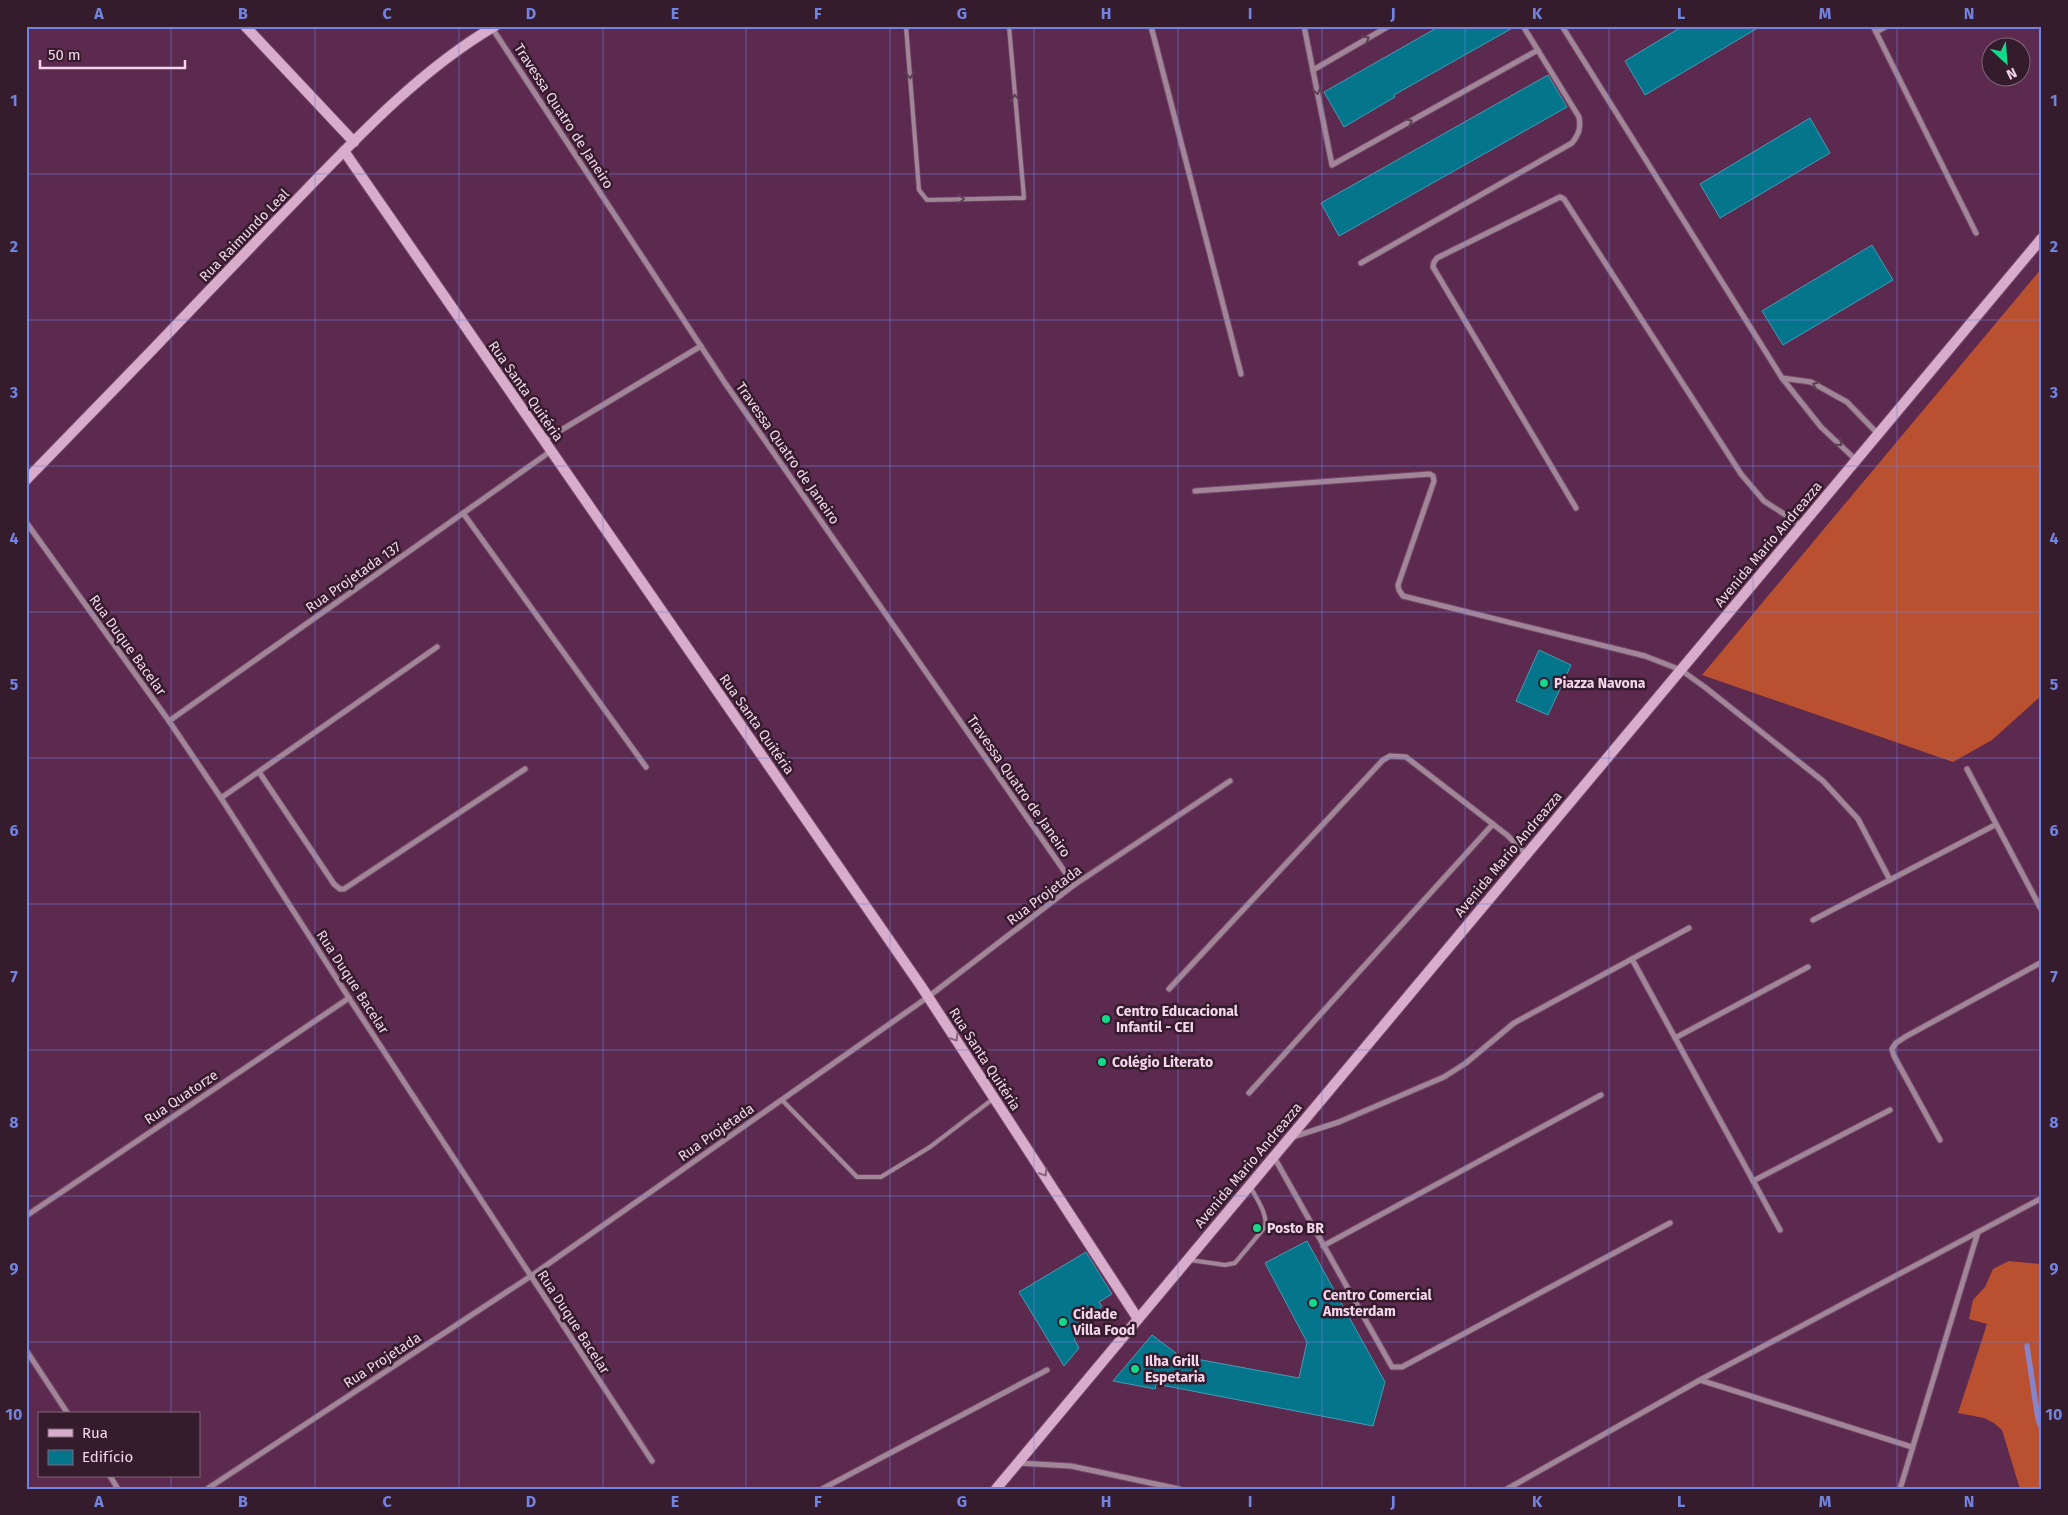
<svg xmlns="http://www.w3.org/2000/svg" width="2068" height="1515" font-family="'Fira Sans',sans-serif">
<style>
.forest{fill:#b95130}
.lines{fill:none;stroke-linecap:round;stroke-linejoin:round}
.stream{stroke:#8983ca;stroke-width:5.5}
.building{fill:#05758c;stroke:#429db4}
.lane-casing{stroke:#78486b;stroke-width:5.5}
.street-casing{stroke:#78486b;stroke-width:7}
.secondary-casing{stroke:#78486b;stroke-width:12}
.lane{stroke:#a18698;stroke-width:4}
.street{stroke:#a18698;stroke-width:5}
.secondary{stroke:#d8adcb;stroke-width:10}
.oneway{stroke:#5a4152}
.oneway2{stroke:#86647c}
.grid{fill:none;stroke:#7384e0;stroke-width:1;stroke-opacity:0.55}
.poi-dot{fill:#13d98a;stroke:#341c2d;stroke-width:2}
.labels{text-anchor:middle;stroke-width:5;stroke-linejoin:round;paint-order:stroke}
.street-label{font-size:14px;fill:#f5d5eb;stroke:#341c2d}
.poi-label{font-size:14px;font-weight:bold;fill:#f5d5eb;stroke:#341c2d;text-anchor:start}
.neatline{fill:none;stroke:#7384e0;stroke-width:2}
.grid-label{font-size:16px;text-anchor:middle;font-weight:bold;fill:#7384e0}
</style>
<rect width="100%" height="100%" fill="#5c294f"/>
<!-- forest -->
<g class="forest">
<polygon points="2041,269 2042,695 1992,740 1953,762 1702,675"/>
<polygon points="2009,1261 2040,1264 2042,1269 2042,1489 2020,1489 2002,1430 1994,1423 1984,1418 1958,1413 1987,1324 1969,1319 1973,1300 1985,1287 1993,1269"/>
</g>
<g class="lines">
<!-- stream -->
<polyline class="stream" points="2027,1346 2038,1419 2042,1429"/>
</g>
<!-- building -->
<g class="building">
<polygon points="1440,26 1516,26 1394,95 1395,97 1344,127 1324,92"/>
<polygon points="1683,26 1761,26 1645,95 1625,61"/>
<polygon points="1548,75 1567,107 1339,236 1321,203"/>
<polygon points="1810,118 1830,153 1720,218 1700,184"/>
<polygon points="1872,245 1893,280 1783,345 1762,311"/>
<polygon points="1539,650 1571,665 1548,715 1516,701"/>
<polygon points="1307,1241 1385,1382 1373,1426 1156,1384 1155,1389 1113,1381 1152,1335 1180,1356 1299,1378 1307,1342 1265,1263"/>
<polygon points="1086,1252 1112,1294 1099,1302 1102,1306 1074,1339 1079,1348 1064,1366 1019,1292"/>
</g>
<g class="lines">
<!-- lane casing -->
<g class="lane-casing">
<g id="lane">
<polyline points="906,26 919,190 927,200 1024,198 1009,26"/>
<polyline points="782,1100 857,1177 881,1177 930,1147 993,1099"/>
<path d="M1190 1260 1225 1265 1235 1263 1265 1227C1268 1215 1257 1199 1251 1188"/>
</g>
</g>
<!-- street casing -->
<g class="street-casing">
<g id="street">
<polyline points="1151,26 1241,374"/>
<polyline points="1304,26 1332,165 1538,50"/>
<polyline points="1562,26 1782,378 1821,427 1856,460"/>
<polyline points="1873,26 1976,233"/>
<polyline points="492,28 725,383 1074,885"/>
<polyline points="1876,32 1887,26"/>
<polyline points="1313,70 1389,26"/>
<path d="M1361 263 1572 143C1579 134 1581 128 1579 117L1523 26"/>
<polyline points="1782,378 1811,382 1847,402 1878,434"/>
<polyline points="543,441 701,346"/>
<polyline points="1195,491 1430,474 1433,476 1434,481 1398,585 1399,590 1403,596 1645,656 1681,670 1706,688 1823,781 1858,819 1890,880"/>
<polyline points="1576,508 1433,267 1434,262 1437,258 1560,197 1564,199 1741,474 1764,501 1801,525"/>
<polyline points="463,513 646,767"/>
<polyline points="26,522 169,721 221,798 349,998 652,1461"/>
<polyline points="169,721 551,451"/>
<polyline points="1967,769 2042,911"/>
<polyline points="259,772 334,884 340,889 344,889 525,769"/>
<polyline points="221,798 437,647"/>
<polyline points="1813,920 1995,825"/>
<polyline points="1632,959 1780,1230"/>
<polyline points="1169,989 1383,760 1390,756 1406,757 1507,835 1526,854"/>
<polyline points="1675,1038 1808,967"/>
<polyline points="1249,1093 1493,824"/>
<polyline points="1293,1137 1339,1122 1444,1077 1466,1063 1514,1023 1689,928"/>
<polyline points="1940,1140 1894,1056 1892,1049 1896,1043 1905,1037 2042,962"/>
<polyline points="1274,1157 1392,1367 1402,1367 1670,1223"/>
<polyline points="1753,1181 1890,1110"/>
<polyline points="26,1216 349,998"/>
<polyline points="1323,1246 1601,1095"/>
<polyline points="26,1350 68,1414"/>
<polyline points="1700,1380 1912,1447"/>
<polyline points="1018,1463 1071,1466 1179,1489"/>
<polyline points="110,1476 118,1489"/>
<polyline points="207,1489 531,1276 928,997 1074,885 1230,781"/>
<polyline points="822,1489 1047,1370"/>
<polyline points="1507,1489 1700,1380 2042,1198"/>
<polyline points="1900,1489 1978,1232"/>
</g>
</g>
<!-- secondary casing -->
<g class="secondary-casing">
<g id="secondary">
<polyline points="245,26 354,142"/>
<polyline points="344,151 921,986 1138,1319"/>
<path d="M26 480C109 395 191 310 273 224 341 155 411 75 495 26"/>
<polyline points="996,1489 2042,238"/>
</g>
</g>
<!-- lane -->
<use href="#lane" class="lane"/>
<!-- street -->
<use href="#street" class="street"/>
<!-- secondary -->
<use href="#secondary" class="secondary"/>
</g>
<!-- one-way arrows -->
<defs><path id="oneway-chevron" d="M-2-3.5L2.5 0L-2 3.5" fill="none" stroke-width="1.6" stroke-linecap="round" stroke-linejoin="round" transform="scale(1.25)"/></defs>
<g class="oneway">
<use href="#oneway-chevron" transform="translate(1366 39) rotate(-30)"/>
<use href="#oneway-chevron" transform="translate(910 75) rotate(85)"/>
<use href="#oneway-chevron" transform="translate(1317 91) rotate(78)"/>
<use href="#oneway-chevron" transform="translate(1015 98) rotate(-95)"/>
<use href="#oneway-chevron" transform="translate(1409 122) rotate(-29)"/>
<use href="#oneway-chevron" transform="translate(961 199) rotate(-1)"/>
<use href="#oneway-chevron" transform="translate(1816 385) rotate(-155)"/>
<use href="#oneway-chevron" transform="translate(1839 443) rotate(43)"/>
</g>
<g class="oneway2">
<use href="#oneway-chevron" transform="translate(955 1038) rotate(57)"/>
<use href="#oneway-chevron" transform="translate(1044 1173) rotate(57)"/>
</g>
<!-- grid -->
<path class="grid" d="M171 26V1414M315 26V1489M459 26V1489M603 26V1489M746 26V1489M890 26V1489M1034 26V1489M1178 26V1489M1322 26V1489M1465 26V1489M1609 26V1489M1753 26V1489M1897 26V1489M26 174H2042M26 320H2042M26 466H2042M26 612H2042M26 758H2042M26 904H2042M26 1050H2042M26 1196H2042M26 1342H2042M171 1476V1489"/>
<!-- markers -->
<g class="poi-dot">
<circle cx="1544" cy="683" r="5"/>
<circle cx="1106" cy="1019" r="5"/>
<circle cx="1102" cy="1062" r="5"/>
<circle cx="1257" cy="1228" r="5"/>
<circle cx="1313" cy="1303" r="5"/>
<circle cx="1063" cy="1322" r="5"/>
<circle cx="1135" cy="1369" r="5"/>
</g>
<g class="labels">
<!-- street labels -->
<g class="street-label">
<text transform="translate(564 116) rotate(57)" y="5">Travessa Quatro de Janeiro</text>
<text transform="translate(244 235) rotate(-46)" y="5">Rua Raimundo Leal</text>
<text transform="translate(526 391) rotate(55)" y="5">Rua Santa Quitéria</text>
<text transform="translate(788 453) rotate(55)" y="5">Travessa Quatro de Janeiro</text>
<text transform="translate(1768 544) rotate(-50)" y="5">Avenida Mario Andreazza</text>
<text transform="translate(353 577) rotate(-35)" y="5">Rua Projetada 137</text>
<text transform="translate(128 645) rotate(54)" y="5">Rua Duque Bacelar</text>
<text transform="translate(757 724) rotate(55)" y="5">Rua Santa Quitéria</text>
<text transform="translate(1019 786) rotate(55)" y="5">Travessa Quatro de Janeiro</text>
<text transform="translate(1508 854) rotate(-50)" y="5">Avenida Mario Andreazza</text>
<text transform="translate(1044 895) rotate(-37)" y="5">Rua Projetada</text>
<text transform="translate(353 982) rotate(57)" y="5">Rua Duque Bacelar</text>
<text transform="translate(985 1059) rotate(57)" y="5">Rua Santa Quitéria</text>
<text transform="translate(181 1097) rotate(-34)" y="5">Rua Quatorze</text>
<text transform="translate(716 1132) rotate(-35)" y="5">Rua Projetada</text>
<text transform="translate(1248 1165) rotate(-50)" y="5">Avenida Mario Andreazza</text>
<text transform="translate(574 1322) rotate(57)" y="5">Rua Duque Bacelar</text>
<text transform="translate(382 1360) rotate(-33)" y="5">Rua Projetada</text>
</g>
<!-- poi labels -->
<g class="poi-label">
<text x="1554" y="688">Piazza Navona</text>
<text x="1116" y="1016">Centro Educacional<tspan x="1116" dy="16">Infantil - CEI</tspan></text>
<text x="1112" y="1067">Colégio Literato</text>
<text x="1267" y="1233">Posto BR</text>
<text x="1323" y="1300">Centro Comercial<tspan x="1323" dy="16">Amsterdam</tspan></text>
<text x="1073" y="1319">Cidade<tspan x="1073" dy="16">Villa Food</tspan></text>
<text x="1145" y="1366">Ilha Grill<tspan x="1145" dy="16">Espetaria</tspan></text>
</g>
</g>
<!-- border -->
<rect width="2068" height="1515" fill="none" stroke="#341c2d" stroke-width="55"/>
<!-- legend -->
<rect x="38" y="1412" width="162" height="65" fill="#341c2d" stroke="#816679"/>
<rect x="48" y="1429" width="25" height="8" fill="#d8adcb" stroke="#816679"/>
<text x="82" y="1438" font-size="15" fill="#f5d5eb">Rua</text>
<rect x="48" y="1450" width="25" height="15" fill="#05758c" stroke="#816679"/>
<text x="82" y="1462" font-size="15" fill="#f5d5eb">Edifício</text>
<!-- north arrow -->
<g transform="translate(2006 62) rotate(154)"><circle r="24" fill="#341c2d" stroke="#816679"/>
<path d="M0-4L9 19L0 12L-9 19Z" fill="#13d98a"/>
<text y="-8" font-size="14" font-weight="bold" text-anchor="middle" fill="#f5d5eb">N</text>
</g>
<!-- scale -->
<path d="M40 60v8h145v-8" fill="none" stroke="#f5d5eb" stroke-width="2.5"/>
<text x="48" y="60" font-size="15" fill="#f5d5eb" stroke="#341c2d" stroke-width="4" paint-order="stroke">50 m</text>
<rect x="28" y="28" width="2012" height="1460" class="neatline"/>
<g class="grid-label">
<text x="99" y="19">A</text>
<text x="243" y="19">B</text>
<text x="387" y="19">C</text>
<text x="531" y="19">D</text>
<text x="675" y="19">E</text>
<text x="818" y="19">F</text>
<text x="962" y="19">G</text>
<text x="1106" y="19">H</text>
<text x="1250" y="19">I</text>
<text x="1393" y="19">J</text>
<text x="1537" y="19">K</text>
<text x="1681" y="19">L</text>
<text x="1825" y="19">M</text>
<text x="1969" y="19">N</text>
<text x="14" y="106">1</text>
<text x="2054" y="106">1</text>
<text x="14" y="252">2</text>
<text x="2054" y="252">2</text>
<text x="14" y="398">3</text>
<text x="2054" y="398">3</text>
<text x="14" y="544">4</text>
<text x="2054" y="544">4</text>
<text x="14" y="690">5</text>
<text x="2054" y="690">5</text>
<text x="14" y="836">6</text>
<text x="2054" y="836">6</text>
<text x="14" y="982">7</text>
<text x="2054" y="982">7</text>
<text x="14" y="1128">8</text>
<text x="2054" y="1128">8</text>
<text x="14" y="1274">9</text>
<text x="2054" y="1274">9</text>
<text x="14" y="1420">10</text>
<text x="2054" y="1420">10</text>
<text x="99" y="1507">A</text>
<text x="243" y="1507">B</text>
<text x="387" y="1507">C</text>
<text x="531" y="1507">D</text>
<text x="675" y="1507">E</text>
<text x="818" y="1507">F</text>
<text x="962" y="1507">G</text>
<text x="1106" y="1507">H</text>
<text x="1250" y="1507">I</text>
<text x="1393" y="1507">J</text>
<text x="1537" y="1507">K</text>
<text x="1681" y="1507">L</text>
<text x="1825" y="1507">M</text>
<text x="1969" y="1507">N</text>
</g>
</svg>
